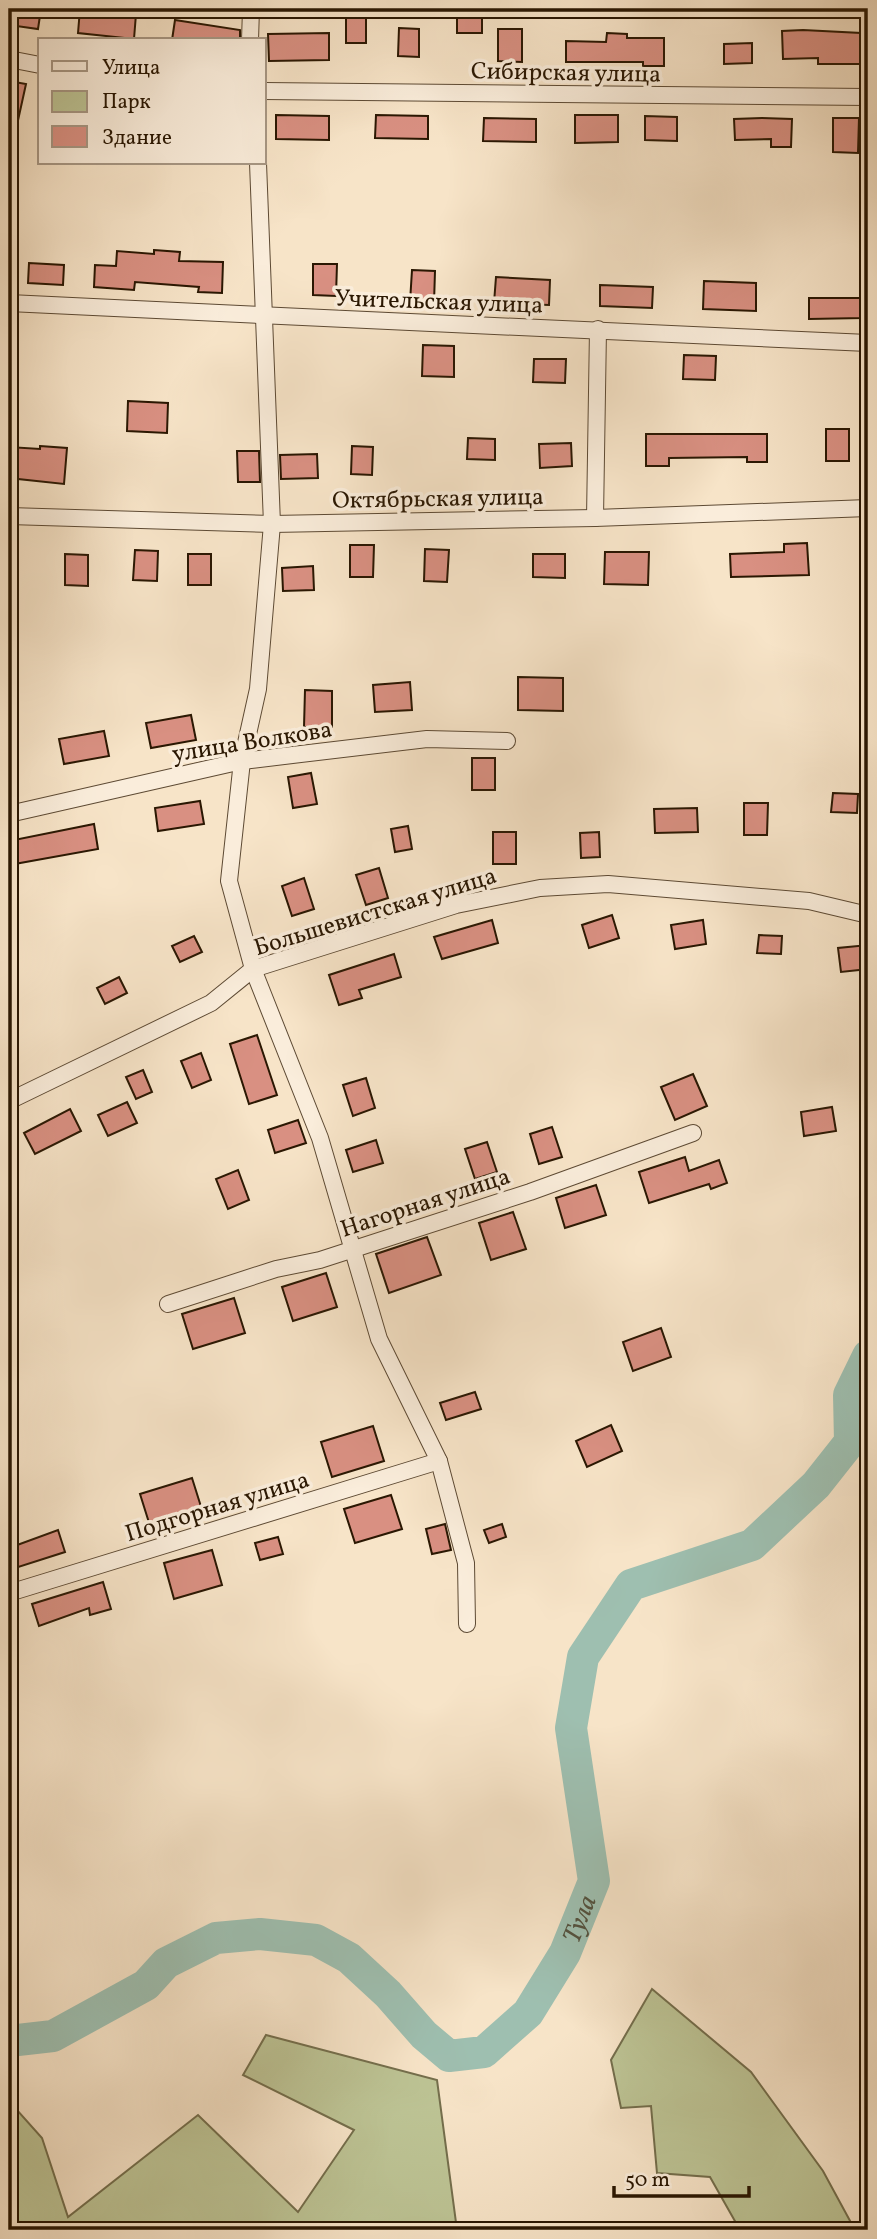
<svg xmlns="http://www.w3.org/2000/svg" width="877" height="2239" font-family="Vollkorn,serif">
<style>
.green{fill:#bdc495;stroke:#746e4c;stroke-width:2}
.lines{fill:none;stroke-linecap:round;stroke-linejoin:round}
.river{stroke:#9ebfb0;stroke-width:32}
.building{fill:#d99082;stroke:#2a1702;stroke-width:2}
.minor-casing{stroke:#5d4a34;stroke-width:18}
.minor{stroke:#faeddb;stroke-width:16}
.labels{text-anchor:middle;stroke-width:7;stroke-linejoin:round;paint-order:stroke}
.street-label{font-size:24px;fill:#2a1702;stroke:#faeddb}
.water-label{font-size:26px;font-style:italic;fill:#53523f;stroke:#faeddb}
</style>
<rect width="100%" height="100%" fill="#f7e4c8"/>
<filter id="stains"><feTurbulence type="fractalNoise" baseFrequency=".00286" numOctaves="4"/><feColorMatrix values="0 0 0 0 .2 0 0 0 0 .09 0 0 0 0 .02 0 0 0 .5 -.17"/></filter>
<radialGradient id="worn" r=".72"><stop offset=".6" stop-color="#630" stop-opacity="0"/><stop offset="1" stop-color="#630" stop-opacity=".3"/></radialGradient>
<!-- green -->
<g class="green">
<polygon points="652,1989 751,2072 823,2171 855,2230 740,2230 710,2177 657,2173 651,2106 621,2108 611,2060"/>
<polygon points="266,2035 437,2080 457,2230 9,2230 9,2101 42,2138 68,2217 198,2115 298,2212 354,2130 243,2075"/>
</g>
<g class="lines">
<!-- river -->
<path class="river" id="s1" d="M9 2041 53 2036 146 1985 166 1963 216 1938 260 1934 316 1940 349 1958 388 1994 424 2035 449 2056 484 2052 528 2013 565 1953 594 1881 571 1728 583 1657 631 1585 752 1545 816 1485 850 1442 849 1395 868 1356"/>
</g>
<!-- building -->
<g class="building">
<polygon points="9,9 41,9 38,29 9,25"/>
<polygon points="80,9 136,14 134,39 78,33"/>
<rect x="457" y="9" width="25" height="24"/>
<rect x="346" y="15" width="20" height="28"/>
<polygon points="175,20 240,30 240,40 172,40"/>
<polygon points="399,28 419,29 419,57 398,56"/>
<polygon points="498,29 522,29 522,62 498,61"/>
<polygon points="803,30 861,33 860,64 818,64 818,58 783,59 782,31"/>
<polygon points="329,33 329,60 269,61 268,34"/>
<polygon points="607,33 627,34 627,38 664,38 664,66 643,66 643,62 566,62 566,41 606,42"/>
<polygon points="752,43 752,63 724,64 724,44"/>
<polygon points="9,81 26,84 15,134 9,134"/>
<polygon points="276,115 329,116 329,140 276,139"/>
<polygon points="376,115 428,116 428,139 375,138"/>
<polygon points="575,115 618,115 618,142 575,143"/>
<polygon points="645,116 677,117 677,141 645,140"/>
<polygon points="484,118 536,119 536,142 483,141"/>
<polygon points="762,118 792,119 791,147 771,147 771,139 735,140 734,119"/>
<polygon points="833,118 859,118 858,153 833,152"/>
<polygon points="154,250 180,252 179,261 223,262 222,293 198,292 199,287 135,282 134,290 94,287 95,265 116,266 117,251 154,254"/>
<polygon points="29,263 64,265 63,285 28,283"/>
<polygon points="313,264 337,264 336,296 313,295"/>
<polygon points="412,270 435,271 434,303 410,302"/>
<polygon points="496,277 550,280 549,305 494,303"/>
<polygon points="704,281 756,283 756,311 703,309"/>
<polygon points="600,285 653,287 652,308 600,306"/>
<polygon points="809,298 863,298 863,318 809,319"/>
<polygon points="423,345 454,346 454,377 422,376"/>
<polygon points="684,355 716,356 715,380 683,379"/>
<polygon points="534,359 566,359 565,383 533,382"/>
<polygon points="128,401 168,403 167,433 127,431"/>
<rect x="826" y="429" width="23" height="32"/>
<polygon points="646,434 767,434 767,462 747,462 747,457 669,458 669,466 646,466"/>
<polygon points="468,438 495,439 495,460 467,459"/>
<polygon points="571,443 572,466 540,468 539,444"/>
<polygon points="40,446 67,448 64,484 9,478 9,447 40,449"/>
<polygon points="352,446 373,447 372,475 351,474"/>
<polygon points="237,451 259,451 260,482 238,482"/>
<polygon points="317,454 318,478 281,479 280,455"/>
<polygon points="807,543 809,575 731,577 730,554 784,552 784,544"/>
<polygon points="350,545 374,545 373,577 350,577"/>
<polygon points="425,549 449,550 447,582 424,581"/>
<polygon points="135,550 158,551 157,581 133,580"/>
<polygon points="605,552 649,552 648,585 604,584"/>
<polygon points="65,554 88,555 88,586 65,585"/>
<rect x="188" y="554" width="23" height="31"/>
<polygon points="533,554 565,554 565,578 533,577"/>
<polygon points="313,566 314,590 283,591 282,568"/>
<polygon points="518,677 563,678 563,711 518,710"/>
<polygon points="410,682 412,710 375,712 373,685"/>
<polygon points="305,690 332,691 332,727 304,727"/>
<polygon points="191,715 196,740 151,748 146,723"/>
<polygon points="104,731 109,756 64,764 59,739"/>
<rect x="472" y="758" width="23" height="32"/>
<polygon points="311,773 317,804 293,808 288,777"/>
<polygon points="833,793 858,794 857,813 831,812"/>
<polygon points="200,801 204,824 158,831 155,808"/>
<polygon points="744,803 768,803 767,835 744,835"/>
<polygon points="697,808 698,832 655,833 654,809"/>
<polygon points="94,824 98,849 9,865 9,841"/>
<polygon points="408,826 412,849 395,852 391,829"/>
<rect x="493" y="832" width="23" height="32"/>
<polygon points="599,832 600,857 581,858 580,833"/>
<polygon points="379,868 388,898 366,905 356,875"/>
<polygon points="304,878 314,909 292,916 282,886"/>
<polygon points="612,915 619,938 589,948 582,925"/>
<polygon points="492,920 498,943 442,959 434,937"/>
<polygon points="703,920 706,944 675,949 671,925"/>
<polygon points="759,935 782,936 781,954 757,953"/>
<polygon points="194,936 202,952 180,962 172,946"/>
<polygon points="868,945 868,969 841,972 838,948"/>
<polygon points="394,954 401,977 359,990 362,998 339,1005 329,975"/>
<polygon points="119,977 127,993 105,1004 97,988"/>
<polygon points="257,1035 277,1095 249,1104 230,1044"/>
<polygon points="201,1053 211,1080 192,1088 181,1061"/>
<polygon points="143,1070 152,1092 136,1099 126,1077"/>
<polygon points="693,1074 707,1106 675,1120 661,1087"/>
<polygon points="366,1078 375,1108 353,1116 343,1085"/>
<polygon points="127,1102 137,1123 108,1136 98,1115"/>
<polygon points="832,1107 836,1131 804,1136 801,1112"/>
<polygon points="70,1109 81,1131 35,1154 24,1133"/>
<polygon points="298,1120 306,1143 275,1153 268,1130"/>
<polygon points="552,1127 562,1157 539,1164 530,1134"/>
<polygon points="376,1140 383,1163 353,1172 346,1150"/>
<polygon points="487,1142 497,1172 475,1179 465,1149"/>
<polygon points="685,1157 689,1171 719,1160 727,1183 711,1189 709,1184 649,1203 639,1172"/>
<polygon points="238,1170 249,1200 228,1209 216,1179"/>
<polygon points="596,1185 606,1215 565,1228 556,1198"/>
<polygon points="513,1212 526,1249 491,1260 479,1223"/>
<polygon points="427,1237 441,1275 389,1293 376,1254"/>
<polygon points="326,1273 337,1307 293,1321 282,1287"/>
<polygon points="234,1298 245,1333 193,1349 182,1314"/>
<polygon points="661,1328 671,1357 633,1371 623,1342"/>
<polygon points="475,1392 481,1409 446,1420 440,1403"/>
<polygon points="611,1425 622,1451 587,1467 576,1441"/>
<polygon points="373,1426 384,1461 332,1477 321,1442"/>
<polygon points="192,1478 203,1513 151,1529 140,1494"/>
<polygon points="391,1495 402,1529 355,1543 344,1509"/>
<polygon points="445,1524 451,1550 432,1554 426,1529"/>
<polygon points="502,1524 506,1537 489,1543 484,1530"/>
<polygon points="58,1530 65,1552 9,1570 9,1548"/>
<polygon points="278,1537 283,1554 260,1560 255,1543"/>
<polygon points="212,1550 222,1585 174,1599 164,1563"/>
<polygon points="103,1582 111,1609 90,1615 89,1608 39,1626 32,1604"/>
</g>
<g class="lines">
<!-- minor casing -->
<g class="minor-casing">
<g id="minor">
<polyline points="250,40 251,9"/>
<polyline points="9,59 40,65"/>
<polyline points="264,91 868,97"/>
<polyline points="258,163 272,524 258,689 242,761 229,881 253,969 320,1138 379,1339 439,1461 466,1563 467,1624"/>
<path d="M9 303C295 319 582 328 868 343"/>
<polyline points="9,516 272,524 595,518 868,508"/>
<polyline points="595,518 598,329"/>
<polyline points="9,814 242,761 427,739 507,741"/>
<polyline points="9,1101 211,1003 253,969 456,905 540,888 608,884 809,901 868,915"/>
<polyline points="168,1304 276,1269 320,1260 530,1192 693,1133"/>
<polyline points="9,1593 439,1461"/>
</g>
</g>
<!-- minor -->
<use href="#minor" class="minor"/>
</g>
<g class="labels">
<!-- street labels -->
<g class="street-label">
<text transform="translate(566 72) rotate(1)" y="8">Сибирская улица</text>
<text transform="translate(439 301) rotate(2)" y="8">Учительская улица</text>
<text transform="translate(438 498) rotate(-1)" y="8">Октябрьская улица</text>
<text transform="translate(252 741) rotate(-9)" y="8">улица Волкова</text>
<text transform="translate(375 911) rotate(-17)" y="8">Большевистская улица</text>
<text transform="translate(425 1202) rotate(-18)" y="8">Нагорная улица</text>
<text transform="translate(217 1506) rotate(-17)" y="8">Подгорная улица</text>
</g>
<!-- water labels -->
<g class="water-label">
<text dy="9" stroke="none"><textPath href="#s1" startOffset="716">Тула</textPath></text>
</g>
</g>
<!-- margin -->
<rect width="877" height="2239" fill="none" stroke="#f7e4c8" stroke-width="35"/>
<rect x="10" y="10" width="856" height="2218" fill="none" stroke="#2a1702" stroke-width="3.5"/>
<rect x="18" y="18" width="842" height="2204" fill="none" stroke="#2a1702" stroke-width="2"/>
<!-- legend -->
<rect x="38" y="38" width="228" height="126" fill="#faeddb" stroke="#a79784" stroke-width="2"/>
<rect x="52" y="61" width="35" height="10" fill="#faeddb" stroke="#a79784" stroke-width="2"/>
<text x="102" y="74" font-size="21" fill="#2a1702">Улица</text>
<rect x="52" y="91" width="35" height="21" fill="#bdc495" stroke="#a79784" stroke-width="2"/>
<text x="102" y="108" font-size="21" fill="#2a1702">Парк</text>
<rect x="52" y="126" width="35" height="21" fill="#d99082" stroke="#a79784" stroke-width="2"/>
<text x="102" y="144" font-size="21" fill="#2a1702">Здание</text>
<!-- scale -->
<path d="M614 2186v10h135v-10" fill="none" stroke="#2a1702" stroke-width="3.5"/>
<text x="625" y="2186" font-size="21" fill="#2a1702" stroke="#faeddb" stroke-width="5" paint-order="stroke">50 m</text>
<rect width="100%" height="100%" filter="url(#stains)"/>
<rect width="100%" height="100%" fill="url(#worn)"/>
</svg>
